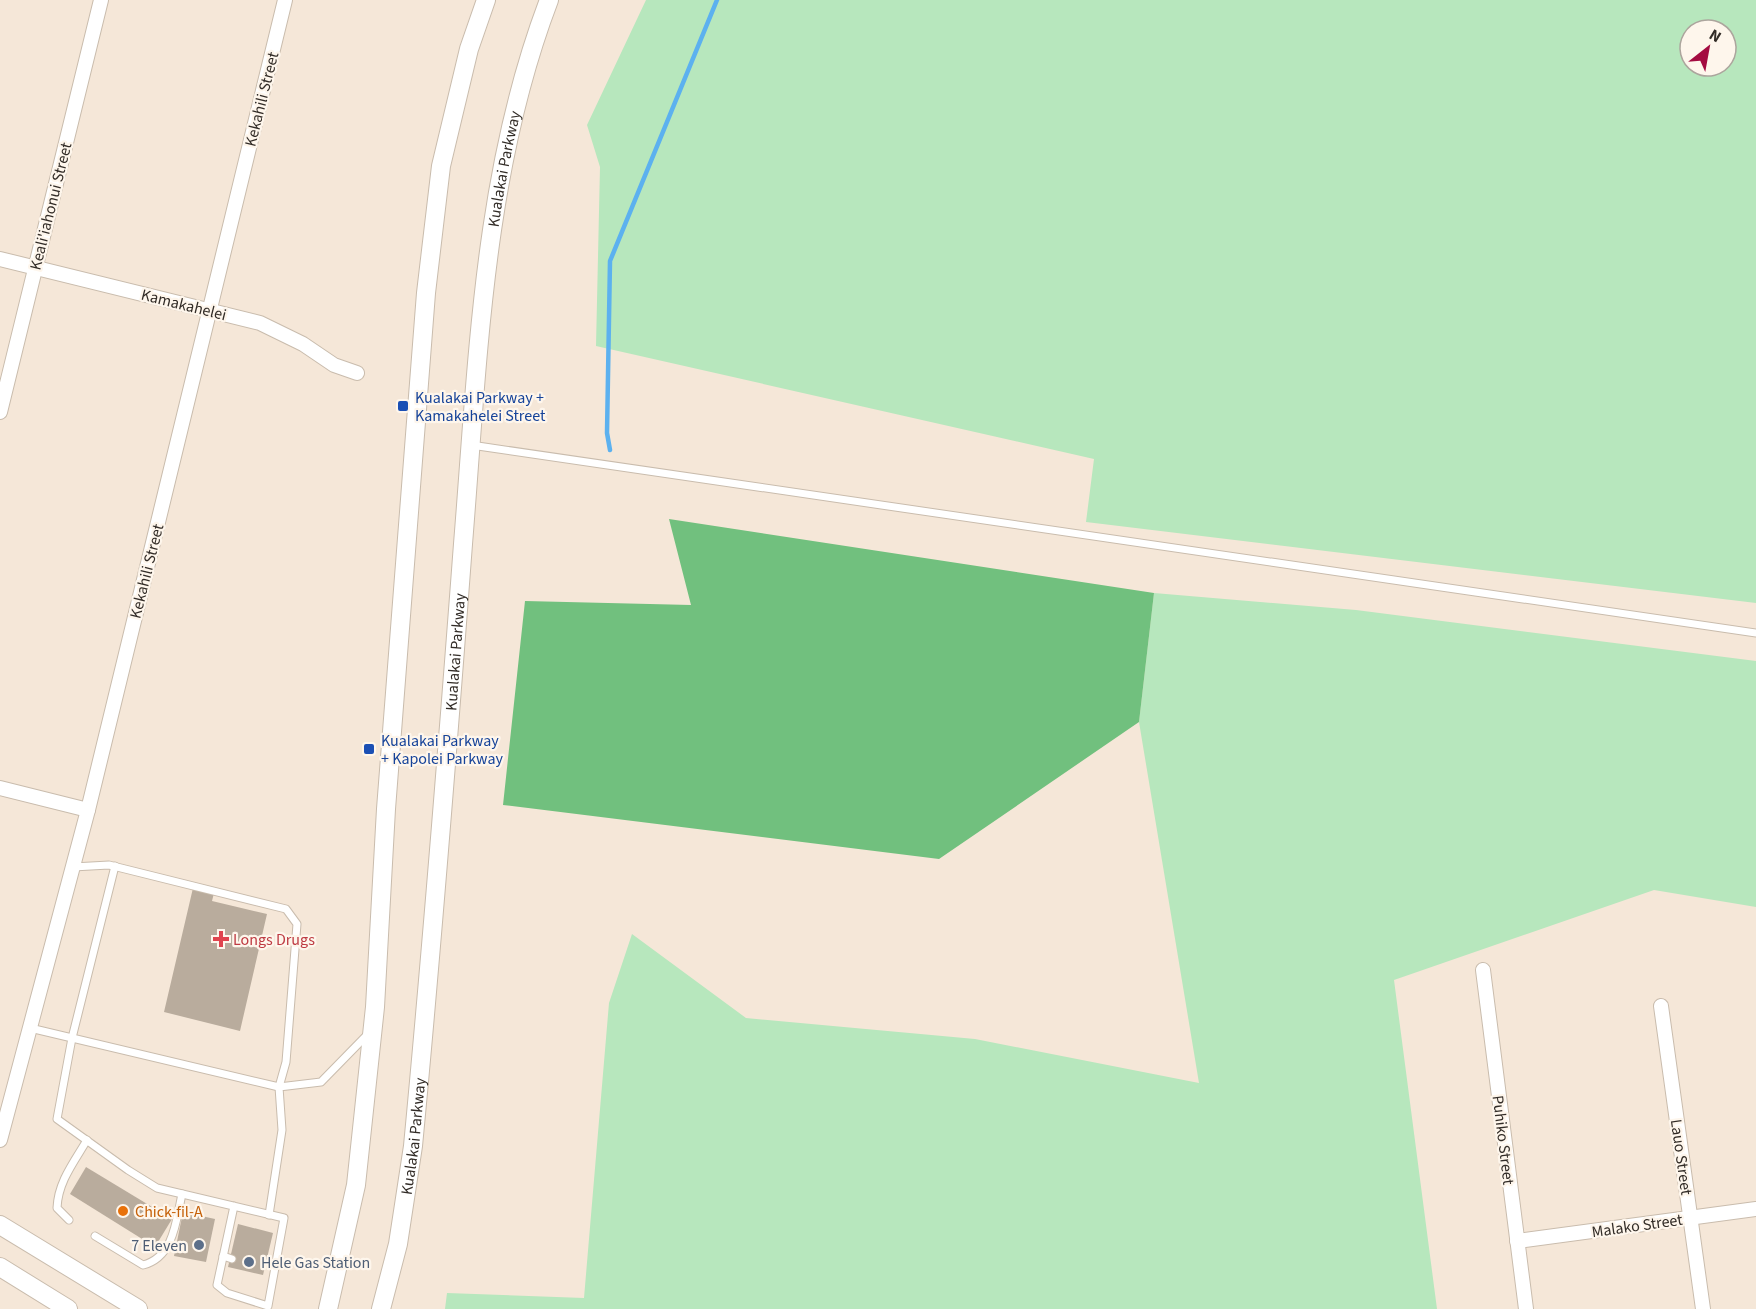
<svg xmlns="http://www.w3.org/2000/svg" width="1756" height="1309" font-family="'Source Sans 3',sans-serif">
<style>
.green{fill:#b7e7bd;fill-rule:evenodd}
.forest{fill:#71c07e}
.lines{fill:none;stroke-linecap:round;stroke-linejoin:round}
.stream{stroke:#5cb1ef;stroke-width:4.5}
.building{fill:#b9ac9d}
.service-casing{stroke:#c9bcad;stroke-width:9}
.minor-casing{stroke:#c9bcad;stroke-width:16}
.secondary-casing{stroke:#c9bcad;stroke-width:20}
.service{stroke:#fff;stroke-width:7}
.minor{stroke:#fff;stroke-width:14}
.secondary{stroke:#fff;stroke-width:18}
.transit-dot{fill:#1a4fb4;stroke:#fef6ec;stroke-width:2}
.health-dot{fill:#e0444e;stroke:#fef6ec;stroke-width:2}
.food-dot{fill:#e8710a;stroke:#fef6ec;stroke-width:2}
.service-dot{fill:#5c6f8a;stroke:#fef6ec;stroke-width:2}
.labels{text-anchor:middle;stroke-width:4.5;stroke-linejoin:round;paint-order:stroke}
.street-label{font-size:16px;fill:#322c27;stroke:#fef6ec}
.transit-label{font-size:16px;fill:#164399;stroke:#fef6ec;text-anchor:start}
.health-label{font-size:16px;fill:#be3a42;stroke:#fef6ec;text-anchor:start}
.food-label{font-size:16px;fill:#c56008;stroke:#fef6ec;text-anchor:start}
.service-label{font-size:16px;fill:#4e5e75;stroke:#fef6ec;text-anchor:end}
</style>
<rect width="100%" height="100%" fill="#f5e7d8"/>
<!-- green -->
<g class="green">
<path d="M646 0H1756V603L1086 522 1094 459 596 346 600 167 587 125ZM1690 30H1726V66H1690Z"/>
<polygon points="1154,593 1356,610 1756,661 1756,907 1654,890 1394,980 1437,1309 445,1309 447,1293 584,1298 609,1003 632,934 746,1018 975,1039 1199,1083 1139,722"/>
</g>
<!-- forest -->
<polygon class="forest" points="669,519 1154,593 1139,722 939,859 503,805 525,601 691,605"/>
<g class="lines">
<!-- stream -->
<polyline class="stream" points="610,450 607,433 610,261 717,0"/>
</g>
<!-- building -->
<g class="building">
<polygon points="193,888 214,893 212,901 267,914 240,1031 164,1012"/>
<polygon points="86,1167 172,1219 155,1247 70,1194"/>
<polygon points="183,1212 215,1219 206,1262 174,1256"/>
<polygon points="238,1224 273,1233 263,1275 228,1267"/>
</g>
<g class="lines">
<!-- service casing -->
<g class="service-casing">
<g id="service">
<polyline points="471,445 1756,633"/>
<polyline points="115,866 72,1038 57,1119 128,1170 157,1188 284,1218 268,1306 227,1293 217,1285 234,1206"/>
<polyline points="30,1028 279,1087 286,1062 297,924 286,909 109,865 73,867"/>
<polyline points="269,1215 282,1130 279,1087 321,1082 367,1035"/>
<path d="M69 1220 57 1208C58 1182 74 1162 87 1140"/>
<path d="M95 1236 143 1265C174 1257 176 1221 182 1194"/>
<polyline points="223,1256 232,1259"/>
</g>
</g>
<!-- minor casing -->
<g class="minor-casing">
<g id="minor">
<polyline points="0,259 260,323 303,344 334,365 357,373"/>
<polyline points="0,412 101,0"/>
<polyline points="0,788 88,810"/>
<polyline points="1483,970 1526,1309"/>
<polyline points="1661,1006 1703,1309"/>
<polyline points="0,1140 88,810 285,0"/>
<polyline points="1517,1241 1756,1209"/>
</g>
</g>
<!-- secondary casing -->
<g class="secondary-casing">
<g id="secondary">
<polyline points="0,1225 138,1309"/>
<polyline points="0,1267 68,1309"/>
<polyline points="328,1309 356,1185 375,1007 386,809 426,293 441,166 469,49 486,0"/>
<path id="s1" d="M381 1309 398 1244 413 1146C432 946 448 744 463 544 478 360 483 173 549 0"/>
</g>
</g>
<!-- service -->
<use href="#service" class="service"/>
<!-- minor -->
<use href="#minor" class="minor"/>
<!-- secondary -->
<use href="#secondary" class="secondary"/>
</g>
<!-- markers -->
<g class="transit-dot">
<rect x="397" y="400" width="12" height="12" rx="3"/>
<rect x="363" y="743" width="12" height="12" rx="3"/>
</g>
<path class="health-dot" d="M218 930h6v6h6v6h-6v6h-6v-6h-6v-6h6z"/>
<circle class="food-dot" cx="123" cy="1211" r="6"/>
<g class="service-dot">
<circle cx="199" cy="1245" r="6"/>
<circle cx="249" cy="1262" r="6"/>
</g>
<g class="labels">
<!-- street labels -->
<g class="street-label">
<text transform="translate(261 99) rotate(-76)" y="6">Kekahili Street</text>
<text dy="6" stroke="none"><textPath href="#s1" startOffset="1148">Kualakai Parkway</textPath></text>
<text transform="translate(50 206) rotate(-76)" y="6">Keali'iahonui Street</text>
<text transform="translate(184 304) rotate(14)" y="6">Kamakahelei</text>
<text transform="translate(146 571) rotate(-76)" y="6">Kekahili Street</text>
<text dy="6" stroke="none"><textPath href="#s1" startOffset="662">Kualakai Parkway</textPath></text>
<text dy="6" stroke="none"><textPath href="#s1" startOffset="176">Kualakai Parkway</textPath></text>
<text transform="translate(1504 1140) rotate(83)" y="6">Puhiko Street</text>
<text transform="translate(1682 1157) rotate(82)" y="6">Lauo Street</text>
<text transform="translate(1637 1225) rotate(-8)" y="6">Malako Street</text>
</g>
<!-- transit labels -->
<g class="transit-label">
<text x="415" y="403">Kualakai Parkway +<tspan x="415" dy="18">Kamakahelei Street</tspan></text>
<text x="381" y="746">Kualakai Parkway<tspan x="381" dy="18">+ Kapolei Parkway</tspan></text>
</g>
<!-- health labels -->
<g class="health-label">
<text x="233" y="945">Longs Drugs</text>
</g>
<!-- food labels -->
<g class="food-label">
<text x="135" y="1217">Chick-fil-A</text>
</g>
<!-- service labels -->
<g class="service-label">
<text x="187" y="1251">7 Eleven</text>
<text x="261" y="1268" text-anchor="start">Hele Gas Station</text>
</g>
</g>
<!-- north arrow -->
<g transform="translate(1708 48) rotate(31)"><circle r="28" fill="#fef6ec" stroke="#aca59d" stroke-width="1.5"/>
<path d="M0-4.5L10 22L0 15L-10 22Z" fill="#a40b41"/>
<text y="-9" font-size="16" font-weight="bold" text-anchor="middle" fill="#322c27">N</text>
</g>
</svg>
